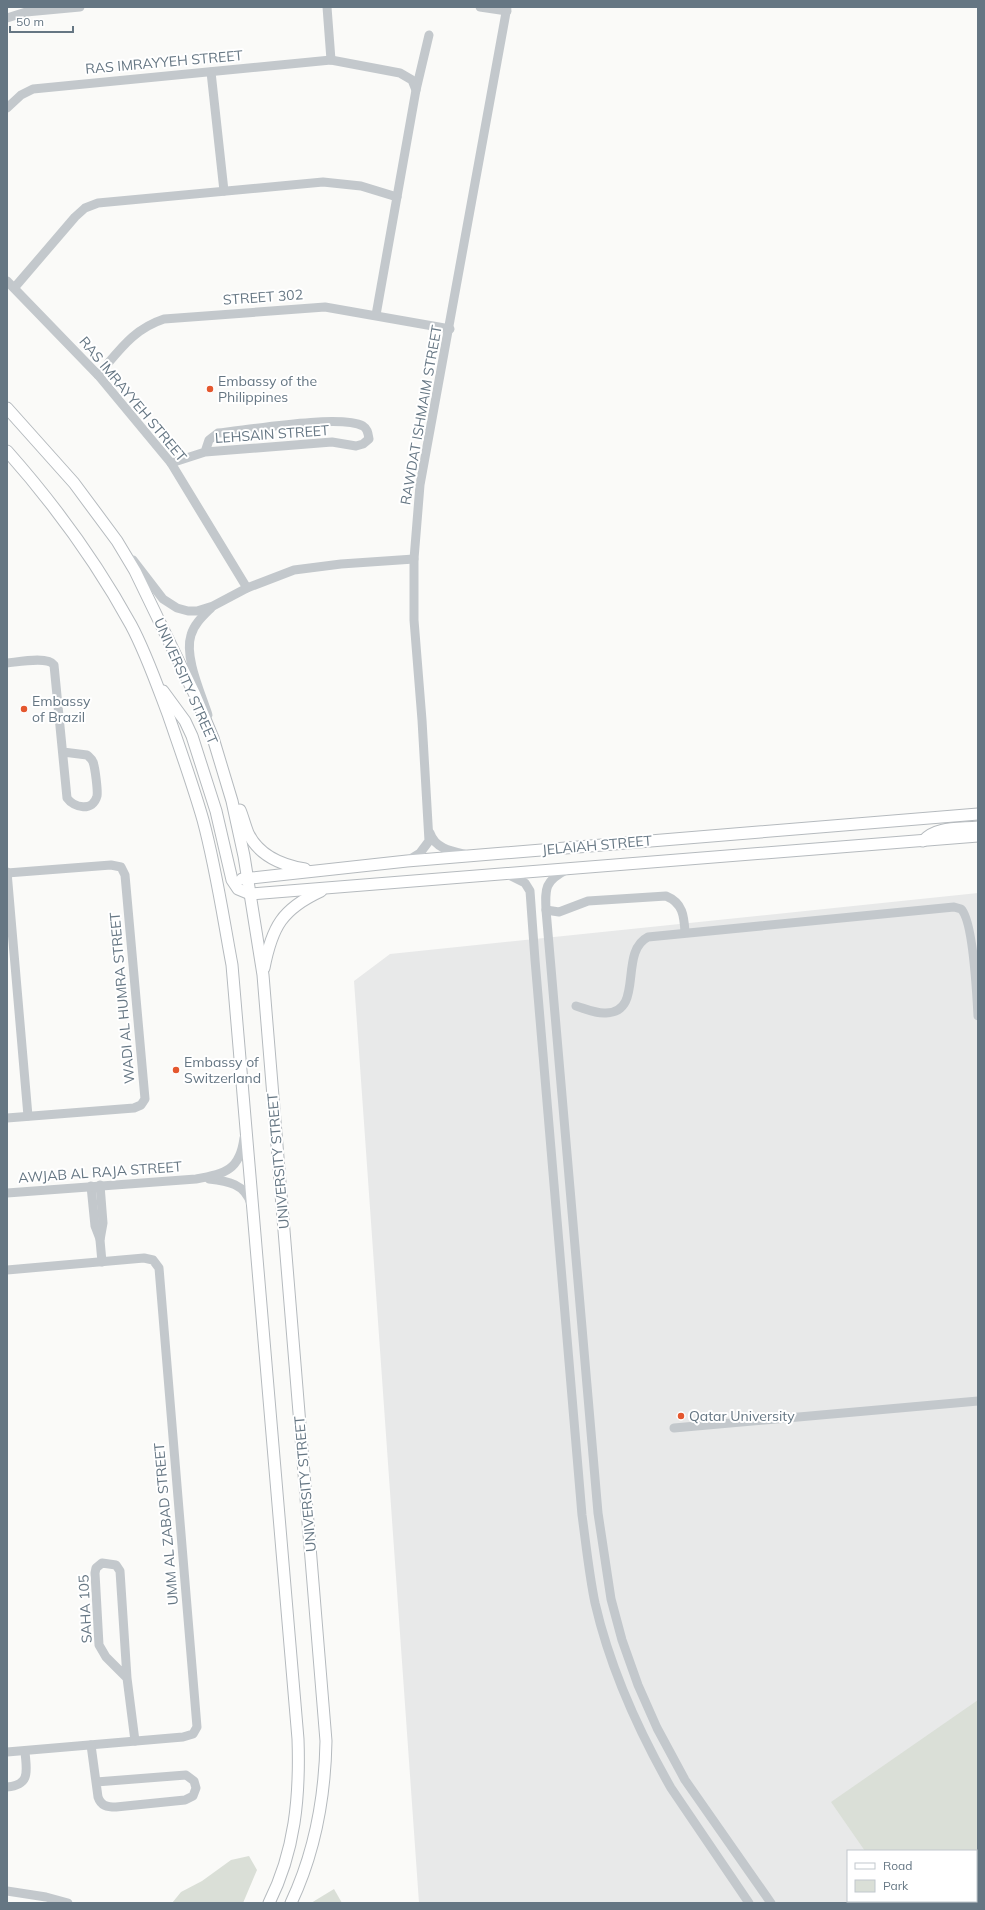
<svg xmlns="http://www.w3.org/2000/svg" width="985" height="1910" font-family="Mulish,sans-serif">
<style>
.built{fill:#e8e9e9;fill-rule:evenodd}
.green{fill:#dadfd7}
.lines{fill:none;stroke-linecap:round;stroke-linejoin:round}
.major-casing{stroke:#b5babe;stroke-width:13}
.minor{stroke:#c3c8cc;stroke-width:9}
.major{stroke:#fff;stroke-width:11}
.poi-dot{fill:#e4572e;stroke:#fff;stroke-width:1.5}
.labels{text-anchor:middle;stroke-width:4;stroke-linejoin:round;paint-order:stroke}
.street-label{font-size:14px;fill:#657683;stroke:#fff}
.poi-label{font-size:14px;fill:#657683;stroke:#fff;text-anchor:start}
</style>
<rect width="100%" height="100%" fill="#fafaf8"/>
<!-- built -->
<path class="built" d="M978 893V1903H419L354 981 390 954ZM848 1851H976V1901H848Z"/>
<!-- green -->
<g class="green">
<polygon points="978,1700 978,1873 976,1875 976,1851 865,1851 831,1802"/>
<polygon points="249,1856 257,1870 243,1903 172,1903 181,1892 202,1881 231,1860"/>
<polygon points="334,1889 342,1903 311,1903"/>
</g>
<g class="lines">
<!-- major casing -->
<g class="major-casing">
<g id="major">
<path d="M7 408 74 483 117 541 135 571 195 695 213 738 232 801 244 856 263 975 326 1741C325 1797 315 1852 291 1903"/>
<path d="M7 451C54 504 97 563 131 625 146 653 157 685 168 714 180 749 193 785 203 820 216 868 223 917 232 965L298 1739C300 1797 295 1851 269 1903"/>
<polyline points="163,691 185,721 192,736 216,811 232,880 238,889 250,894 978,836"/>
<path d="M240 810C243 817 245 826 248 833 259 856 281 865 305 869"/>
<path d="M923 841C936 826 959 829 978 827"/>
<polyline points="242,879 407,861 978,814"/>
<path d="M264 968C272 927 282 909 321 891"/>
</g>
</g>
<!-- minor -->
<g class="minor">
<polyline points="327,7 331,60"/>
<polyline points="480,7 507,11"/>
<polyline points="7,18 26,12 80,7"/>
<polyline points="211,72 224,191"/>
<polyline points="7,108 21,95 33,89 331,60 400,73 412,80 416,90"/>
<polyline points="7,281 98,375 171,463 247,588"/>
<polyline points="15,287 75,217 85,208 98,203 323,182 361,186 397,197"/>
<polyline points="376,315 416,90 429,35"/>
<path d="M98 375C119 351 133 329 164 319L325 307 450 329"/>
<path d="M171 463 205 452 332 442 356 446 363 444 369 439C368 434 368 429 363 426 340 414 248 430 218 433L209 440 205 452"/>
<polyline points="133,560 163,599 177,608 188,611 197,611 213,606 247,588 294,570 341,564 414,559"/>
<path d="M7 663C18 662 48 656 54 665L67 798C74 808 93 812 97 796 98 791 95 767 93 762 92 759 89 757 87 755L63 752"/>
<path d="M208 715C201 693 184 657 191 635 194 624 203 616 211 608"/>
<path d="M430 833C435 848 450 851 464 854"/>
<polyline points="407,861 420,853 429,841 422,720 414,620 414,559 420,485 507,7"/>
<path d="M566 870C545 881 545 888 546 910L598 1513 611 1599 622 1640 638 1685 657 1728 685 1780 771 1903"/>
<polyline points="7,872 28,1116"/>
<path d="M507 874 525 883 530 891 535 960 582 1515C586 1544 589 1574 595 1603 610 1668 638 1730 671 1788L749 1903"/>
<path d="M546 910 559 912 588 901 666 896C683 903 684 916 685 932"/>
<path d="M576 1006C586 1009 597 1014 606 1013 645 1012 618 952 648 937L954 907 961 909C973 920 977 997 978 1016"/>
<polyline points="7,1118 134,1108 141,1105 145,1099 125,875 121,867 111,865 7,873"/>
<path d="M209 1179C228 1181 245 1184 251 1204"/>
<polyline points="100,1185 103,1223 100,1240 102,1262"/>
<polyline points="91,1186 95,1226 100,1239"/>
<path d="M7 1193 196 1179C225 1174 240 1170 244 1138"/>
<polyline points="7,1270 144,1258 153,1260 159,1268 197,1727 193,1734 183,1737 7,1752"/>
<polyline points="674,1428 978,1401"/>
<polyline points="127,1678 106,1657 99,1645 95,1573 96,1568 102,1563 116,1565 120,1571 127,1678 135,1741"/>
<path d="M91 1745 98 1797C101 1806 107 1807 116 1807L185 1800 193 1796 196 1788 194 1781 186 1775 96 1782"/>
<path d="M7 1787C32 1785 26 1769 25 1751"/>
<polyline points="7,1891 46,1897 68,1903"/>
</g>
<!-- major -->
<use href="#major" class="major"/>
</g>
<!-- markers -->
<g class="poi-dot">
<circle cx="210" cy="389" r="4"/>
<circle cx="24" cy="709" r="4"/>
<circle cx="176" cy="1070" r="4"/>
<circle cx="681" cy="1416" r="4"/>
</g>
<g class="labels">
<!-- street labels -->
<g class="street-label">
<text transform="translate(164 62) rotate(-5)" y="5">RAS IMRAYYEH STREET</text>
<text transform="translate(263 297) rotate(-4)" y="5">STREET 302</text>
<text transform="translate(133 399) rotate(50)" y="5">RAS IMRAYYEH STREET</text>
<text transform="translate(421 415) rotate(-80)" y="5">RAWDAT ISHMAIM STREET</text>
<text transform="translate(272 434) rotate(-4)" y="5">LEHSAIN STREET</text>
<text transform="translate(186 681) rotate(66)" y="5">UNIVERSITY STREET</text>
<text transform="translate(597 845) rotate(-5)" y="5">JELAIAH STREET</text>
<text transform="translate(122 998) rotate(-95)" y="5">WADI AL HUMRA STREET</text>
<text transform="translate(278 1161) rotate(-95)" y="5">UNIVERSITY STREET</text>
<text transform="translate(100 1172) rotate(-4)" y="5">AWJAB AL RAJA STREET</text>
<text transform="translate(305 1484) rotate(-95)" y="5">UNIVERSITY STREET</text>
<text transform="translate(166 1524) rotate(-95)" y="5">UMM AL ZABAD STREET</text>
<text transform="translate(85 1609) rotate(-93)" y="5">SAHA 105</text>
</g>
<!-- poi labels -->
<g class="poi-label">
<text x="218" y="386">Embassy of the<tspan x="218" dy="16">Philippines</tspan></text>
<text x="32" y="706">Embassy<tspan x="32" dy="16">of Brazil</tspan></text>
<text x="184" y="1067">Embassy of<tspan x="184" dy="16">Switzerland</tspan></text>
<text x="689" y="1421">Qatar University</text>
</g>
</g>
<!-- border -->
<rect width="985" height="1910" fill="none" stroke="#657683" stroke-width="16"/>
<!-- legend -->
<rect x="847" y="1850" width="130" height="52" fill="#ffffff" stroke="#c1c8cd"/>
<rect x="855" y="1863" width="20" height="6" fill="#ffffff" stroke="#c1c8cd"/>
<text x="883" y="1870" font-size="12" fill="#657683">Road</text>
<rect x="855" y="1880" width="20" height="12" fill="#dadfd7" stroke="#c1c8cd"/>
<text x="883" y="1890" font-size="12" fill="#657683">Park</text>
<!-- scale -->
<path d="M10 26v6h63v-6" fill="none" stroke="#657683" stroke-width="2"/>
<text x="16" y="26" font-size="12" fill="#657683" stroke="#ffffff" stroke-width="3" paint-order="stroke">50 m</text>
</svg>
